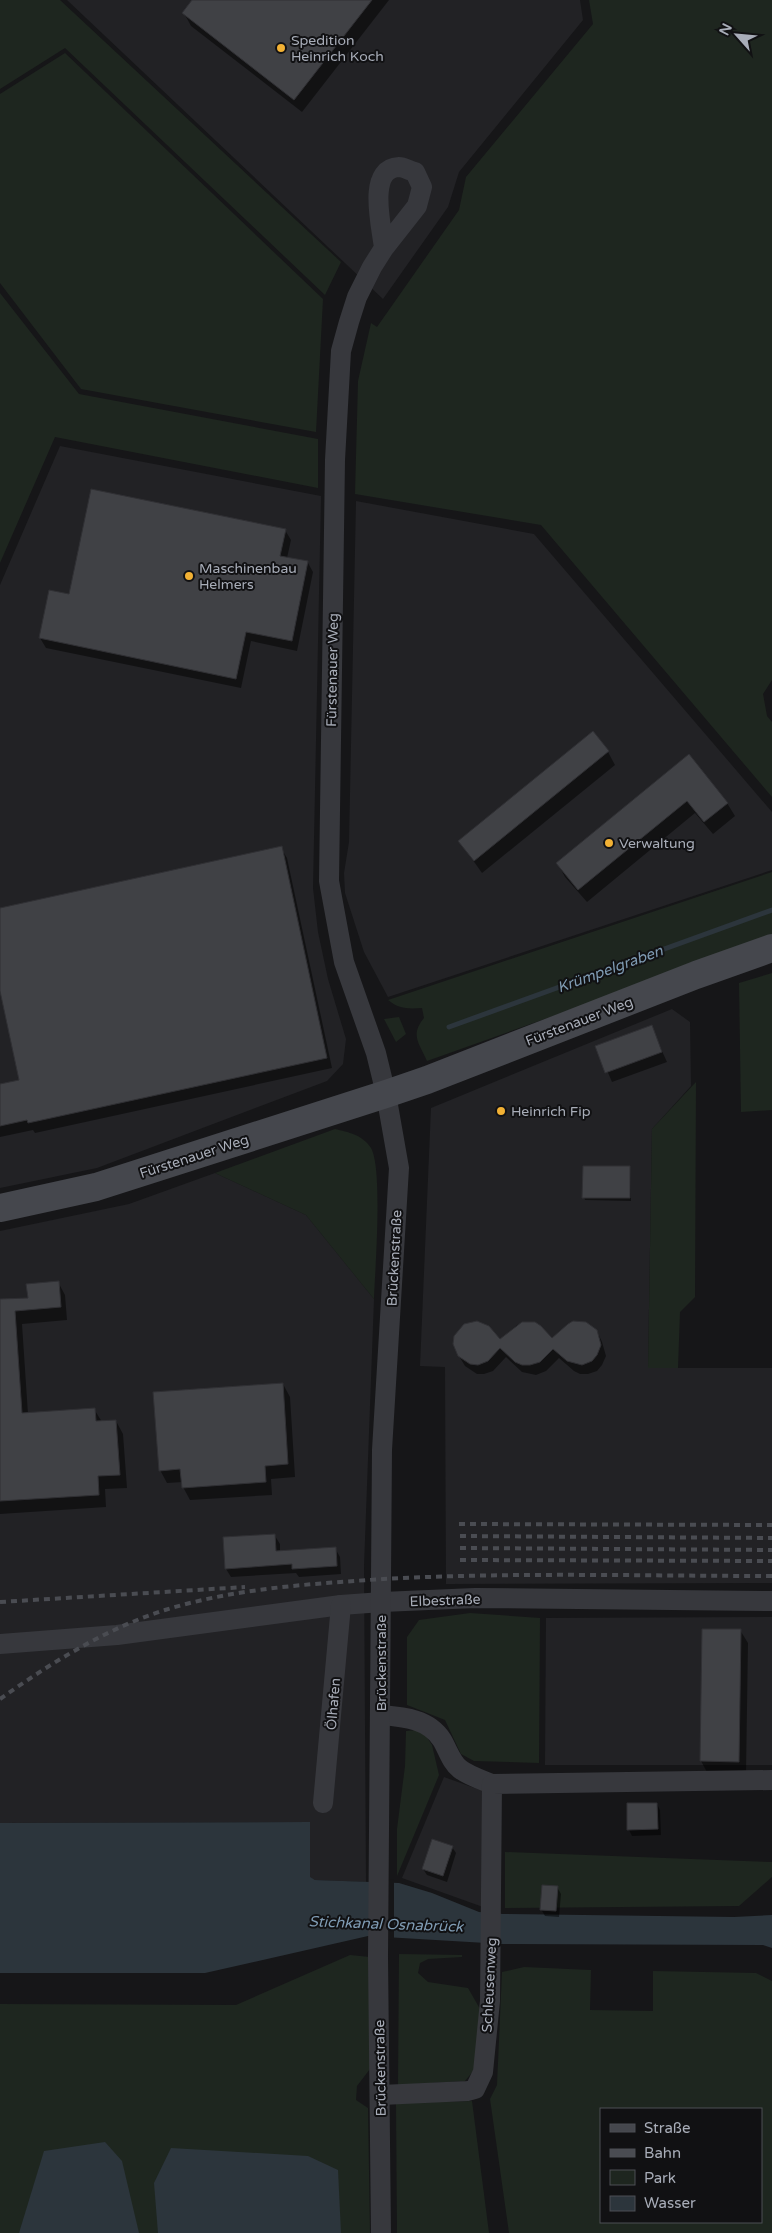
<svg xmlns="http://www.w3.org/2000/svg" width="772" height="2233" font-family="'Varela Round',sans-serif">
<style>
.built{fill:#222225}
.green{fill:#1e261f;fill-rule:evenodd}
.water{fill:#2c353c}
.pier{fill:#161618}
.shadow{fill:#0007}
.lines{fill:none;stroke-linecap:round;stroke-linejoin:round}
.stream{stroke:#2c353c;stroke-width:5}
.building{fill:#404145;stroke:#303034}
.street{stroke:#37383d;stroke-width:20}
.secondary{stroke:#45474d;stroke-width:28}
.rail{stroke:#4a4c52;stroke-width:4;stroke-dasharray:6 5;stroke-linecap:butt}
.poi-dot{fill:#f2b134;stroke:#111113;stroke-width:2}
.labels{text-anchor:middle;stroke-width:4;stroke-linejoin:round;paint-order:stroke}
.poi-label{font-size:14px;fill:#a8adb8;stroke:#111113;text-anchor:start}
.street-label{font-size:14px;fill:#a8adb8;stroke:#111113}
.water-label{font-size:15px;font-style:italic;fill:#7f9bb3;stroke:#111113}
</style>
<rect width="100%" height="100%" fill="#161618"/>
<!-- built -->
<g class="built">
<polygon points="67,0 580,0 583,20 459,172 448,207 383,299"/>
<polygon points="60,446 321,496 313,888 318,932 328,979 346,1039 343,1064 327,1081 97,1168 0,1188 0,585"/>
<polygon points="356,501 534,534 772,812 772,870 388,997 364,952 345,893 344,873 349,842"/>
<polygon points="672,1009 690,1022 691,1086 652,1129 648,1368 772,1368 772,1583 446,1584 445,1367 420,1366 431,1108"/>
<polygon points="215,1173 306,1215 374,1299 364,1566 366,1882 315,1880 310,1878 310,1822 0,1823 0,1231 129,1204"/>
<polygon points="772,1617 772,1765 545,1765 546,1618"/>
<polygon points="444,1777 483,1791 483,1907 402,1878"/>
</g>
<!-- green -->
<g class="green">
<polygon points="0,0 60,0 341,262 325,295 65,48 0,89"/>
<polygon points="589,0 772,0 772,680 763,694 767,716 772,722 772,797 541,525 355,494 358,381 371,323 377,327 459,210 466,177 593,24"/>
<polygon points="65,53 323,299 316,432 81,389 0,283 0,94"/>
<polygon points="0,293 79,394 318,439 318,488 55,437 0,563"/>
<path d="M772 872V938L427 1061C419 1043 410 1035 424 1018L422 1008C408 1009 399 1009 388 1000Z"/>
<polygon points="772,973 772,1110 741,1112 739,983"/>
<polygon points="399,1017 406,1034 396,1042 384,1019"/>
<polygon points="696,1082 695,1297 680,1312 678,1368 648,1368 652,1129"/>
<path d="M335 1129C348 1132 363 1135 371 1148 383 1169 375 1270 374 1299L306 1215 215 1173Z"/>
<polygon points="470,1613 540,1618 539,1763 474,1761 461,1754 445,1720 407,1705 407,1637 419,1620"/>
<polygon points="416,1730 426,1736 432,1745 439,1775 397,1876 397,1829 405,1766 406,1731"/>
<polygon points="505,1852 772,1862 772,1877 739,1906 505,1908"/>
<polygon points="399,1954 462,1955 462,1957 428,1959 420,1963 418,1973 428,1982 468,1988 480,2009 474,2070 465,2081 398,2085"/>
<polygon points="350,1955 370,1957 370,2069 357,2086 356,2100 368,2108 370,2233 0,2233 0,2004 236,2005"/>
<path d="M524 1967 591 1970 590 2010 653 2011V1971L756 1973 772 1981V2233H509L490 2099 497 2085 502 1972ZM761 2109V2222H601V2109Z"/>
<polygon points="472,2101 489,2233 397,2233 396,2103"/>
</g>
<!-- water -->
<g class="water">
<polygon points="310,1822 310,1877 315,1880 399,1883 432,1893 479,1912 503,1914 734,1917 772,1915 772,1948 763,1945 503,1944 368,1936 205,1973 0,1973 0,1823"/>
<polygon points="105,2142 122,2161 139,2233 19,2233 44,2151"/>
<polygon points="171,2148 308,2156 338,2170 341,2233 158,2233 154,2183"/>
</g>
<!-- pier -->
<polygon class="pier" points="369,1879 394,1880 394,1940 370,1938"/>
<!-- shadow -->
<g class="shadow">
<polygon points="194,0 389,0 302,112 191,26 184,13"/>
<polygon points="285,530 291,540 287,558 308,563 313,572 297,651 251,641 241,688 46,648 40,638 70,595"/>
<polygon points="608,752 615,765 482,873 460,842"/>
<polygon points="688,756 727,803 735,816 713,834 695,813 587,902 565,877 558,864"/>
<polygon points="281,848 287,858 332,1068 35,1133 33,1130 0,1137 0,1085 20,1081 0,985 0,909"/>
<polygon points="651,1027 667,1062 612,1082 597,1047"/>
<polygon points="630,1168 631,1201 585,1200 584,1197"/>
<polygon points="58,1282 65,1295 67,1320 22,1324 28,1414 94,1409 102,1422 116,1421 123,1434 127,1488 105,1489 106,1507 0,1514 0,1301 29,1299"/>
<polygon points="529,1323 552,1339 597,1331 602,1342 606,1356 602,1365 597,1371 588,1374 580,1374 574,1371 559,1358 546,1371 536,1375 522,1372 506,1357 493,1371 484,1374 477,1374 465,1366 459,1356 500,1340 517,1325"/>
<polygon points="283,1384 290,1397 295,1477 271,1479 272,1495 190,1500 183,1487 183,1482 167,1483 160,1470"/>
<polygon points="275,1536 280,1544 280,1552 335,1548 340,1557 341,1574 299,1577 296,1573 231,1577 226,1569"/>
<polygon points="740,1630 748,1643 746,1774 708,1774 701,1761"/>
<polygon points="657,1804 660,1810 661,1835 632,1836 629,1830"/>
<polygon points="452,1847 456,1853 447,1882 427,1875 423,1869"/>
<polygon points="557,1887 561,1894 559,1917 545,1916 541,1909"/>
</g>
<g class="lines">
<!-- stream -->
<polyline class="stream" points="449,1027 772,910"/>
</g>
<!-- building -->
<g class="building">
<polygon points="192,0 372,0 294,100 182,13"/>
<polygon points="91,489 286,529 280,556 308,561 292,641 246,632 236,679 39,638 49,590 69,594"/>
<polygon points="593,731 609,751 474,861 458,841"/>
<polygon points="689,754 728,803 704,822 687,801 578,890 556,863"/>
<polygon points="282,846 327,1058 28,1123 27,1120 0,1126 0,1084 19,1080 0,991 0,908"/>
<polygon points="652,1025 662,1052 605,1073 595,1046"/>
<polygon points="583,1166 630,1166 630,1198 582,1198"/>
<polygon points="59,1281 61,1307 15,1311 22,1413 95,1408 96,1421 116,1420 120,1475 98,1476 99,1495 0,1501 0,1299 28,1298 26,1284"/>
<polygon points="477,1321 489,1326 500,1339 522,1322 535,1322 541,1326 552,1338 568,1324 573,1321 586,1322 597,1330 601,1345 597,1355 592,1361 582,1365 567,1361 553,1349 540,1362 530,1365 522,1365 515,1362 500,1348 488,1361 478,1365 470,1364 458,1356 453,1344 454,1336 464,1324"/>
<polygon points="283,1383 288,1464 265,1466 266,1482 182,1488 180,1469 159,1471 153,1392"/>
<polygon points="275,1534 276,1551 336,1547 337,1566 292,1569 292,1564 225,1569 223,1537"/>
<polygon points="702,1629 741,1629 739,1762 700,1761"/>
<polygon points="627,1803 657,1803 658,1829 627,1830"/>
<polygon points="432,1839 453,1846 443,1876 422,1869"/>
<polygon points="542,1885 558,1886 556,1911 540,1910"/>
</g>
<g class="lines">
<!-- street -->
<g class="street">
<polyline points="0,1644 117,1635 341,1605 382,1602 475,1598 772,1601"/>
<path d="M381 1715C404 1717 429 1719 442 1740 448 1750 451 1762 460 1769 469 1776 482 1780 492 1784"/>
<polyline points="323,1803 341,1605"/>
<polyline points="381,2095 468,2091 475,2089 483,2072 490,2001 492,1784 772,1780"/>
<path d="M381 2233 378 1957 382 1450 399 1168 386 1094 376 1053 344 962 329 881 335 460 341 351 349 322 357 297 372 267 384 248 417 206 422 187 415 172C410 171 404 167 399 167 366 168 382 228 384 248"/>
</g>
<!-- secondary -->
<polyline class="secondary" points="0,1208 96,1187 386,1094 427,1080 696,975 772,948"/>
<!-- rail -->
<g class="rail">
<polyline points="459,1524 772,1525"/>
<polyline points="460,1536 772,1538"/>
<polyline points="460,1548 772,1550"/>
<polyline points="460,1560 772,1561"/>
<polyline points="0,1602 245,1587"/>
<path d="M0 1699C51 1663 105 1629 165 1610 236 1588 310 1584 383 1579 512 1572 643 1576 772 1576"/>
</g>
</g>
<!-- markers -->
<g class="poi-dot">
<circle cx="281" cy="48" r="5"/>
<circle cx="189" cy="576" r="5"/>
<circle cx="609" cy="843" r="5"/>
<circle cx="501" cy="1111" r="5"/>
</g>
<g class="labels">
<!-- poi labels -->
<g class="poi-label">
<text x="291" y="45">Spedition<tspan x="291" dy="16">Heinrich Koch</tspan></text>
<text x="199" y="573">Maschinenbau<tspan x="199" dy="16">Helmers</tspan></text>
<text x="619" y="848">Verwaltung</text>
<text x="511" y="1116">Heinrich Fip</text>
</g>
<!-- street labels -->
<g class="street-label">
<text transform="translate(332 670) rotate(-89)" y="5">Fürstenauer Weg</text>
<text transform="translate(579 1021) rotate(-21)" y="5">Fürstenauer Weg</text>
<text transform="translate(194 1156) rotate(-18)" y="5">Fürstenauer Weg</text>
<text transform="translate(394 1258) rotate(-87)" y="5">Brückenstraße</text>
<text transform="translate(445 1600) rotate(-2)" y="5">Elbestraße</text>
<text transform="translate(381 1663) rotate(-90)" y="5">Brückenstraße</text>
<text transform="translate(333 1704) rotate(-85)" y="5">Ölhafen</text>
<text transform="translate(489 1985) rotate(-87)" y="5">Schleusenweg</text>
<text transform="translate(380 2068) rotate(-91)" y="5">Brückenstraße</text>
</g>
<!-- water labels -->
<g class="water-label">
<text transform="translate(610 969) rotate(-20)" y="5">Krümpelgraben</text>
<text transform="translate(386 1924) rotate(2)" y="5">Stichkanal Osnabrück</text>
</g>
</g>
<!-- legend -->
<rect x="600" y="2108" width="162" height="115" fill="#111113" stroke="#4d4f55"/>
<rect x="610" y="2124" width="25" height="8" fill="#45474d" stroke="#4d4f55"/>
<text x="644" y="2133" font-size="15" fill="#a8adb8">Straße</text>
<rect x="610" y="2149" width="25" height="8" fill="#4a4c52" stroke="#4d4f55"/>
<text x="644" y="2158" font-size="15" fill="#a8adb8">Bahn</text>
<rect x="610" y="2170" width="25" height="15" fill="#1e261f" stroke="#4d4f55"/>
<text x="644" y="2183" font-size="15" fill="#a8adb8">Park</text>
<rect x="610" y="2196" width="25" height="15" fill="#2c353c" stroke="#4d4f55"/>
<text x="644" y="2208" font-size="15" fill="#a8adb8">Wasser</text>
<!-- north arrow -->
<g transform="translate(737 35) rotate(297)" stroke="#111113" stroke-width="4" paint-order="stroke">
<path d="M0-4L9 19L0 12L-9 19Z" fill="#a8adb8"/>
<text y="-8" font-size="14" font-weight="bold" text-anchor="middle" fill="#a8adb8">N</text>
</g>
</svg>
